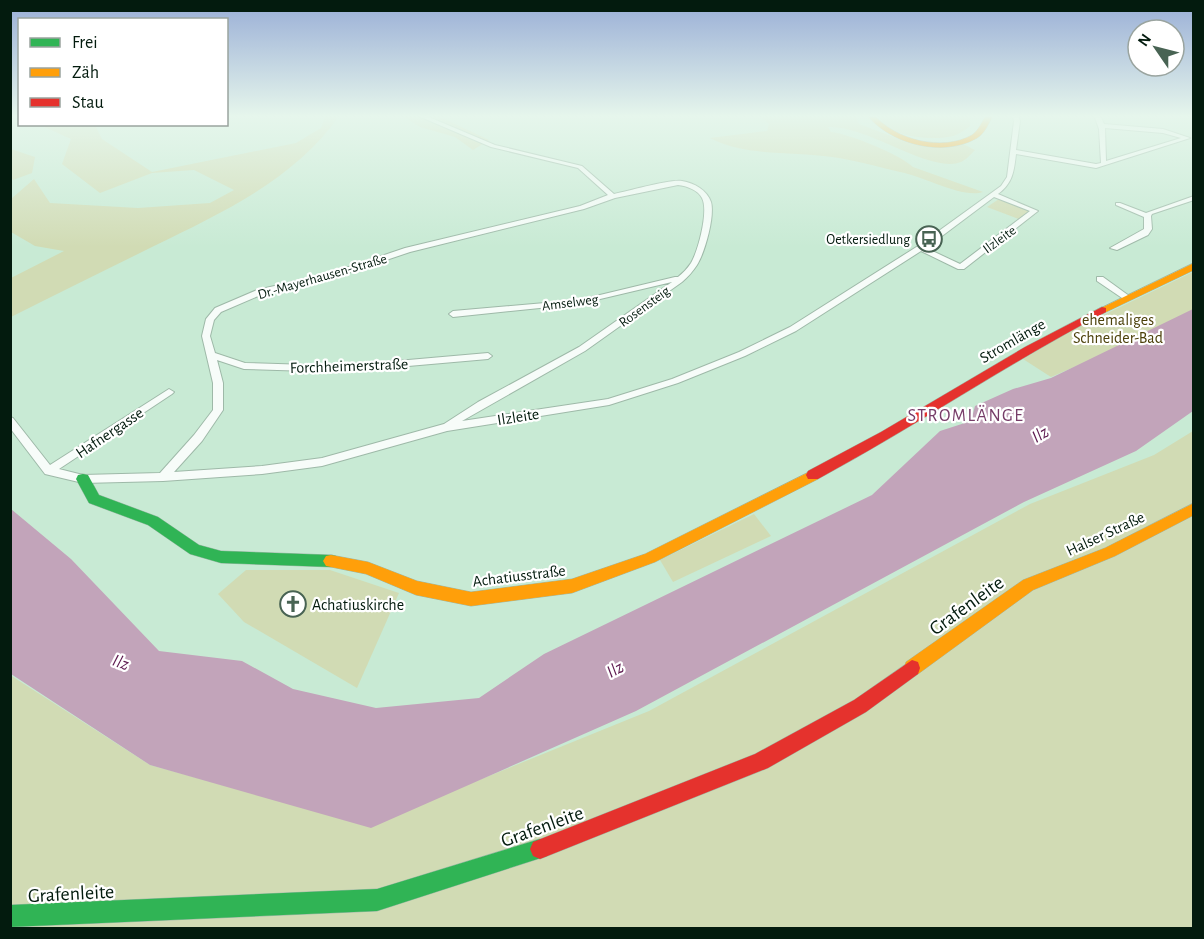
<svg xmlns="http://www.w3.org/2000/svg" width="1204" height="939" font-family="'Alegreya Sans',sans-serif">
<style>
.green{fill:#d1dbb4}
.water{fill:#c2a4ba}
.lines{fill:none;stroke-linecap:round;stroke-linejoin:round}
.street-casing{stroke:#9eb9a8;stroke-width:2}
.fast-casing{stroke:#9eb9a8;stroke-width:1}
.slow-casing{stroke:#9eb9a8;stroke-width:1}
.jam-casing{stroke:#9eb9a8;stroke-width:1}
.street{fill:#f7fcf9;fill-rule:evenodd}
.fast{fill:#30b455;fill-rule:evenodd}
.slow{fill:#ff9f0a;fill-rule:evenodd}
.jam{fill:#e5322d;fill-rule:evenodd}
.labels{text-anchor:middle;stroke-width:4.5;stroke-linejoin:round;paint-order:stroke}
.far-poi-label{font-size:14px;fill:#031b0e;stroke:#fff;text-anchor:end}
.far-street-label{font-size:14px;fill:#031b0e;stroke:#fff}
.park-label{font-size:16px;fill:#4c410a;stroke:#fff}
.street-label{font-size:16px;fill:#031b0e;stroke:#fff}
.poi-label{font-size:16px;fill:#031b0e;stroke:#fff;text-anchor:start}
.neighbourhood-label{font-size:18px;letter-spacing:1.5px;fill:#763c68;stroke:#fff}
.water-label{font-size:18px;font-style:italic;fill:#5c184e;stroke:#fff}
.near-street-label{font-size:20px;fill:#031b0e;stroke:#fff}
</style>
<rect width="100%" height="100%" fill="#c8ead4"/>
<!-- green -->
<g class="green">
<path d="M326 115H340C294 180 223 212 154 246 106 270 58 293 11 317V278L64 251 35 246 11 232V199L34 179 50 203 138 208 210 203 234 190 194 170 152 173 100 193 62 164 71 139 40 125H95L102 139 152 172 296 143 321 128Z"/>
<polygon points="436,115 489,140 473,150 455,137 420,127 403,116"/>
<path d="M758 115H856L859 124 899 139 963 144 975 150C971 154 966 160 961 162 930 174 868 125 828 127L831 132C850 134 901 155 913 167L983 192C963 199 923 176 900 172 878 167 855 160 832 157 793 151 746 157 710 138L767 131 769 124Z"/>
<path d="M879 115H970V126C965 130 959 134 953 136 935 141 885 138 879 115Z"/>
<polygon points="11,149 35,157 32,173 13,180 11,178"/>
<polygon points="999,199 1033,212 1021,220 987,207"/>
<polygon points="1193,272 1193,310 1125,345 1051,377 1023,359 1068,332"/>
<polygon points="1193,431 1193,928 11,928 10,675 150,765 368,825 649,711 1030,504 1154,455"/>
<polygon points="754,514 771,536 673,582 660,560"/>
<polygon points="246,570 330,570 399,593 357,688 244,622 218,594"/>
</g>
<!-- water -->
<polygon class="water" points="1193,309 1193,411 1136,451 1024,502 636,711 371,828 150,765 11,674 11,509 71,559 159,651 242,661 293,689 376,708 479,698 544,654 872,495 940,431 971,421 975,406 1013,389 1051,378"/>
<g class="lines">
<!-- street casing -->
<g class="street-casing">
<g id="street">
<path d="M416 115H424L495 145 582 166 614 194C629 191 670 179 682 181 694 183 707 190 711 202 715 216 705 252 697 265 693 271 688 277 682 282L585 351 462 421 608 399 672 379 739 352 790 327 918 246 1001 186 1007 177 1014 121 1012 115H1018L1020 121 1016 150 1096 164 1101 163 1099 129 1094 115H1100L1104 124 1163 129 1190 138 1096 168 1016 154C1014 171 1013 183 998 194L1038 211 964 269H958L921 251 796 331 745 356 678 383 609 405 447 431 322 466 262 474 163 481 83 483 45 474 10 428V417L13 418 50 465 169 389 174 392 172 394 59 469 83 475 160 473 194 435 213 410V383L202 336 206 319 215 308 257 290 331 273 405 248 580 206 608 195 578 168 491 147ZM1105 128 1163 133 1181 138 1106 161ZM678 185C687 186 698 190 702 198 709 211 698 251 691 263 687 269 683 273 678 277H675L579 300 453 311 449 314 453 317 579 304 672 282 579 347 478 402 444 424 322 458 262 466 174 472 202 441 223 410V383L217 360 244 369 309 371 374 369 488 359 492 356 488 353 374 363 309 365 245 363 215 353 210 336 214 320 221 312 263 294 336 277 410 252 584 209 615 198ZM994 197 1030 211 960 264 926 248Z"/>
<polygon points="1194,196 1194,200 1152,214 1151,216 1152,229 1148,235 1117,250 1110,248 1144,229 1144,217 1116,205 1116,203 1120,203 1146,213"/>
<polygon points="1097,277 1103,277 1132,298 1128,300 1125,300 1097,281"/>
</g>
</g>
<!-- fast casing -->
<g class="fast-casing">
<g id="fast">
<polygon points="83,474 88,475 99,495 158,517 199,545 221,551 331,555 336,556 339,561 336,566 331,567 221,563 190,554 148,525 89,503 76,479 78,475"/>
<polygon points="540,839 547,842 550,849 547,856 377,911 10,927 10,905 377,889"/>
</g>
</g>
<!-- slow casing -->
<g class="slow-casing">
<g id="slow">
<path d="M867 115H874C896 140 942 152 972 135 979 130 982 122 986 115H993C989 123 985 133 977 138 943 158 890 144 867 115Z"/>
<polygon points="1194,263 1194,270 1106,312 1102,313 1097,310"/>
<polygon points="813,470 818,471 820,475 818,479 655,562 572,593 471,606 416,595 366,574 326,566 323,561 326,556 331,555 368,562 417,581 471,592 572,579 645,554"/>
<polygon points="1194,503 1194,515 1115,556 1033,590 918,674 912,676 906,674 904,668 906,662 1023,580 1105,548"/>
</g>
</g>
<!-- jam casing -->
<g class="jam-casing">
<g id="jam">
<path d="M1102 307 1106 308V312C1007 364 916 426 818 479H808L806 475 808 471 881 432 1025 347Z"/>
<polygon points="912,660 918,662 920,668 918,674 866,712 768,768 540,859 533,856 530,849 533,842 755,754 854,700"/>
</g>
</g>
<!-- street -->
<use href="#street" class="street"/>
<!-- fast -->
<use href="#fast" class="fast"/>
<!-- slow -->
<use href="#slow" class="slow"/>
<!-- jam -->
<use href="#jam" class="jam"/>
</g>
<!-- sky -->
<linearGradient id="sky" x2="0" y2="1"><stop stop-color="#99aed6"/><stop offset="0.47" stop-color="#e6f6ec"/><stop offset="1" stop-color="#e6f6ec" stop-opacity="0"/></linearGradient>
<rect width="1204" height="247" fill="url(#sky)"/>
<!-- icons -->
<defs>
<g id="bus-ring" transform="scale(1.35)"><circle r="9.5" fill="#fff" stroke="#486353" stroke-width="1.5"/><path d="M-5-6H5V4H4V6H2V4H-2V6H-4V4H-5ZM-3.5-4V0h7V-4ZM-3.5 1.2v1.5H-2V1.2ZM2 1.2v1.5H3.5V1.2Z" fill="#486353"/></g>
<g id="church-ring" transform="scale(1.35)"><circle r="9.5" fill="#fff" stroke="#486353" stroke-width="1.5"/><path d="M-1.2-6h2.4v3.5h3.3v2.4h-3.3V6h-2.4V-.1h-3.3v-2.4h3.3Z" fill="#486353"/></g>
</defs>
<g fill-rule="evenodd">
<use href="#bus-ring" x="929" y="239"/>
<use href="#church-ring" x="293" y="604"/>
</g>
<g class="labels">
<!-- far-poi labels -->
<g class="far-poi-label">
<text x="910" y="244">Oetkersiedlung</text>
</g>
<!-- far-street labels -->
<g class="far-street-label">
<text transform="translate(999 239) rotate(-36)" y="5">Ilzleite</text>
<text transform="translate(322 276) rotate(-16)" y="5">Dr.-Mayerhausen-Straße</text>
<text transform="translate(570 302) rotate(-7)" y="5">Amselweg</text>
<text transform="translate(644 306) rotate(-36)" y="5">Rosensteig</text>
</g>
<!-- park labels -->
<g class="park-label">
<text x="1118" y="325">ehemaliges<tspan x="1118" dy="18">Schneider-Bad</tspan></text>
</g>
<!-- street labels -->
<g class="street-label">
<text transform="translate(1012 340) rotate(-30)" y="6">Stromlänge</text>
<text transform="translate(349 365) rotate(-2)" y="6">Forchheimerstraße</text>
<text transform="translate(518 416) rotate(-9)" y="6">Ilzleite</text>
<text transform="translate(109 432) rotate(-34)" y="6">Hafnergasse</text>
<text transform="translate(1105 533) rotate(-25)" y="6">Halser Straße</text>
<text transform="translate(519 575) rotate(-7)" y="6">Achatiusstraße</text>
</g>
<!-- poi labels -->
<g class="poi-label">
<text x="312" y="610">Achatiuskirche</text>
</g>
<!-- neighbourhood labels -->
<g class="neighbourhood-label">
<text x="966" y="421">STROMLÄNGE</text>
</g>
<!-- water labels -->
<g class="water-label">
<text transform="translate(1040 434) rotate(-30)" y="6">Ilz</text>
<text transform="translate(121 662) rotate(20)" y="6">Ilz</text>
<text transform="translate(615 669) rotate(-28)" y="6">Ilz</text>
</g>
<!-- near-street labels -->
<g class="near-street-label">
<text transform="translate(966 605) rotate(-36)" y="7">Grafenleite</text>
<text transform="translate(542 826) rotate(-20)" y="7">Grafenleite</text>
<text transform="translate(71 893) rotate(-3)" y="7">Grafenleite</text>
</g>
</g>
<!-- border -->
<rect width="1204" height="939" fill="none" stroke="#031b0e" stroke-width="24"/>
<!-- legend -->
<rect x="18" y="18" width="210" height="108" fill="#ffffff" stroke="#9aa49f" stroke-width="1.5"/>
<rect x="30" y="38" width="30" height="9" fill="#30b455" stroke="#9aa49f" stroke-width="1.5"/>
<text x="72" y="48" font-size="18" fill="#031b0e">Frei</text>
<rect x="30" y="68" width="30" height="9" fill="#ff9f0a" stroke="#9aa49f" stroke-width="1.5"/>
<text x="72" y="78" font-size="18" fill="#031b0e">Zäh</text>
<rect x="30" y="98" width="30" height="9" fill="#e5322d" stroke="#9aa49f" stroke-width="1.5"/>
<text x="72" y="108" font-size="18" fill="#031b0e">Stau</text>
<!-- north arrow -->
<g transform="translate(1156 48) rotate(305)"><circle r="28" fill="#ffffff" stroke="#9aa49f" stroke-width="1.5"/>
<path d="M0-4.5L10 22L0 15L-10 22Z" fill="#486353"/>
<text y="-9" font-size="16" font-weight="bold" text-anchor="middle" fill="#031b0e">N</text>
</g>
</svg>
